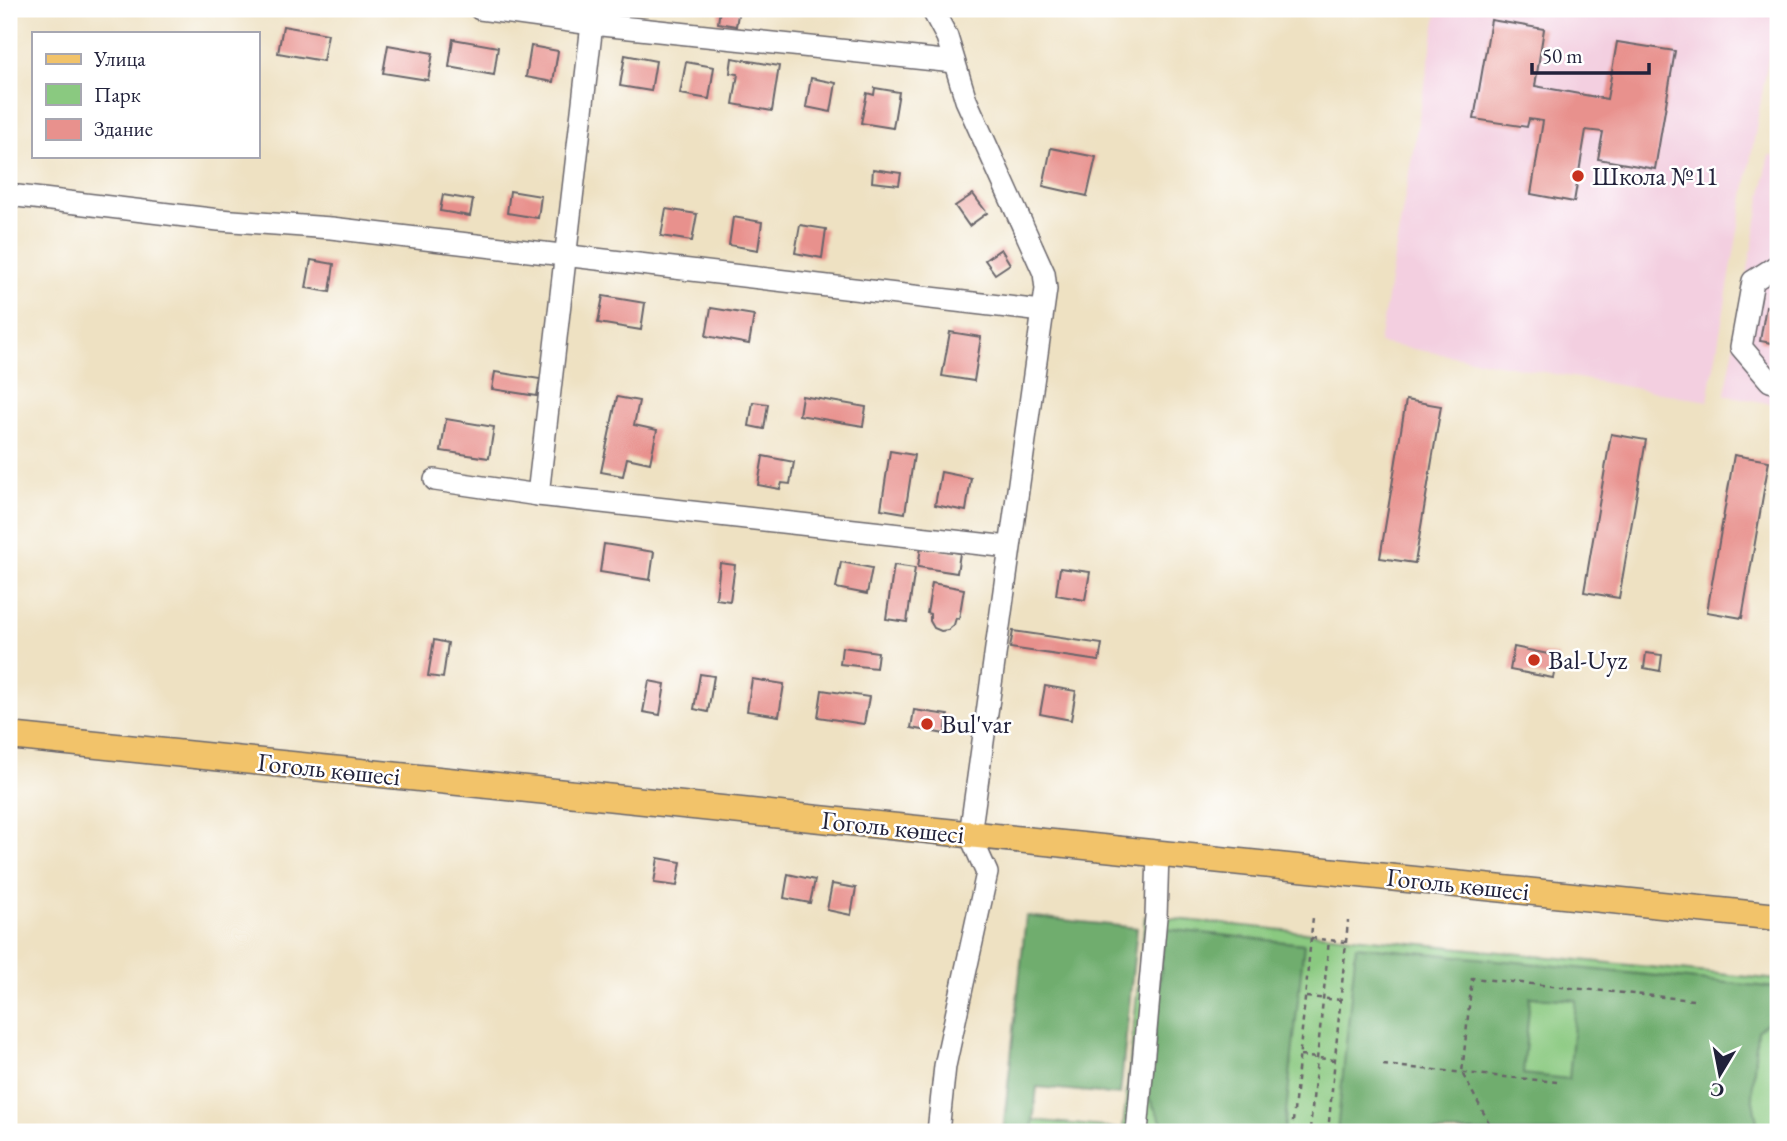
<svg xmlns="http://www.w3.org/2000/svg" width="1787" height="1141" font-family="'EB Garamond',serif">
<style>
.built{fill:#f3cfe0}
.green{fill:#8ac980;stroke:#56765e;stroke-width:2}
.forest{fill:#6fad6e;stroke:#486854;stroke-width:2;fill-rule:evenodd}
.building{fill:#e8918d}
.lines{fill:none;stroke-linecap:round;stroke-linejoin:round}
.minor-casing{stroke:#69656a;stroke-width:24}
.major-casing{stroke:#69656a;stroke-width:29}
.path{stroke:#69656a;stroke-width:2.5;stroke-dasharray:5 5;stroke-linecap:butt}
.minor{stroke:#fff;stroke-width:21}
.major{stroke:#f2c36a;stroke-width:26}
.poi-dot{fill:#c8321e;stroke:#fff;stroke-width:2.5}
.labels{text-anchor:middle;stroke-width:5;stroke-linejoin:round;paint-order:stroke}
.poi-label{font-size:26px;fill:#22223b;stroke:#fff;text-anchor:start}
.street-label{font-size:26px;fill:#22223b;stroke:#fff}
</style>
<rect width="100%" height="100%" fill="#fff"/>
<filter id="ink" filterUnits="userSpaceOnUse"><feTurbulence type="fractalNoise" baseFrequency=".0143" numOctaves="2"/><feDisplacementMap in="SourceGraphic" scale="14" xChannelSelector="R" yChannelSelector="G"/><feConvolveMatrix kernelMatrix="1 2 1 2 8 2 1 2 1" color-interpolation-filters="sRGB"/></filter>
<filter id="wash" filterUnits="userSpaceOnUse"><feTurbulence type="fractalNoise" baseFrequency=".00686" numOctaves="4" result="noise"/><feDisplacementMap in="SourceGraphic" scale="28" xChannelSelector="R" yChannelSelector="G"/><feGaussianBlur stdDeviation="1.57" result="paint"/><feColorMatrix in="noise" values="0 0 0 0 0 0 0 0 0 0 0 0 0 0 0 0 0 1.4 0 .05"/><feComposite in="paint" operator="in"/></filter>
<g filter="url(#wash)">
<rect width="100%" height="100%" fill="#eee1c2"/>
<!-- built -->
<g class="built">
<polygon points="1438,9 1777,9 1708,401 1379,343"/>
<polygon points="1769,155 1778,156 1778,405 1725,395"/>
</g>
<!-- green -->
<polygon class="green" points="1145,916 1778,980 1778,1132 1032,1132 1033,1120 1123,1129"/>
<!-- forest -->
<g class="forest">
<polygon points="1026,916 1137,928 1120,1095 1037,1087 1032,1132 1003,1132"/>
<polygon points="1165,929 1304,944 1284,1132 1167,1132 1148,1096"/>
<path d="M1356 946 1778 988V1013L1757 1031 1752 1096 1759 1132H1337ZM1530 997 1576 1000 1569 1079 1523 1074Z"/>
</g>
<g id="blocks">
<!-- building -->
<g class="building">
<polygon points="720,9 739,9 736,26 718,23"/>
<polygon points="1491,20 1544,29 1535,86 1607,99 1617,42 1675,51 1655,169 1598,159 1603,132 1586,130 1574,202 1531,194 1543,121 1529,119 1527,127 1474,119"/>
<polygon points="283,26 328,34 323,61 278,53"/>
<polygon points="453,39 498,47 494,75 449,67"/>
<polygon points="388,45 433,53 428,80 383,73"/>
<polygon points="531,46 558,51 553,82 526,77"/>
<polygon points="625,55 656,61 651,91 620,86"/>
<polygon points="732,58 779,66 772,111 733,104 738,74 730,73"/>
<polygon points="686,62 714,67 709,99 680,94"/>
<polygon points="811,78 836,83 831,112 806,107"/>
<polygon points="875,88 899,92 893,128 861,123 867,93 874,95"/>
<polygon points="1051,148 1096,157 1087,196 1043,186"/>
<polygon points="873,169 901,173 899,185 872,182"/>
<polygon points="510,191 541,196 538,218 507,213"/>
<polygon points="973,194 987,213 969,226 955,206"/>
<polygon points="443,195 473,200 470,216 440,211"/>
<polygon points="666,209 697,214 692,241 661,236"/>
<polygon points="733,217 762,222 758,250 729,245"/>
<polygon points="800,225 826,229 822,258 795,253"/>
<polygon points="1001,249 1010,264 995,274 985,260"/>
<polygon points="311,260 334,264 330,292 306,288"/>
<polygon points="603,296 645,303 641,330 598,323"/>
<polygon points="1766,306 1778,308 1778,344 1760,341"/>
<polygon points="711,308 754,315 749,344 706,336"/>
<polygon points="950,332 981,337 974,381 942,376"/>
<polygon points="495,372 540,379 537,396 492,389"/>
<polygon points="802,396 866,407 863,426 799,415"/>
<polygon points="617,397 639,401 634,425 657,430 650,463 627,458 623,476 601,472"/>
<polygon points="1406,400 1441,406 1415,563 1380,558"/>
<polygon points="753,402 768,404 764,429 749,426"/>
<polygon points="446,419 494,427 489,458 441,451"/>
<polygon points="1611,434 1646,440 1619,598 1584,592"/>
<polygon points="890,451 914,455 905,513 881,509"/>
<polygon points="1734,455 1769,461 1742,618 1707,612"/>
<polygon points="763,456 794,462 790,484 782,483 780,489 758,485"/>
<polygon points="941,472 971,478 966,511 935,505"/>
<polygon points="604,544 654,552 650,580 600,572"/>
<polygon points="921,547 960,553 957,573 918,567"/>
<polygon points="841,562 872,568 867,594 836,588"/>
<polygon points="720,563 735,565 730,601 716,599"/>
<polygon points="894,565 915,568 907,622 886,619"/>
<polygon points="1060,568 1090,572 1085,600 1056,595"/>
<polygon points="932,583 964,589 959,619 956,618 954,625 948,630 941,631 934,628 930,621 930,614 927,613"/>
<polygon points="1013,631 1102,644 1099,661 1010,648"/>
<polygon points="434,640 448,643 443,678 428,676"/>
<polygon points="842,647 878,652 876,668 840,664"/>
<polygon points="1514,647 1558,656 1553,678 1510,670"/>
<polygon points="1646,653 1662,655 1660,671 1644,668"/>
<polygon points="700,674 714,676 708,712 694,709"/>
<polygon points="752,679 784,684 779,716 747,711"/>
<polygon points="649,681 665,684 660,715 643,712"/>
<polygon points="1045,686 1076,691 1071,720 1040,714"/>
<polygon points="822,690 869,697 864,724 818,717"/>
<polygon points="914,710 948,715 945,734 911,728"/>
<polygon points="658,858 681,862 677,886 654,883"/>
<polygon points="788,874 815,880 810,903 784,898"/>
<polygon points="832,884 856,888 851,915 827,910"/>
</g>
</g>
</g>
<g filter="url(#ink)">
<use href="#blocks" fill-opacity="0" stroke="#69656a" stroke-width="2"/>
<g class="lines">
<!-- minor casing -->
<g class="minor-casing">
<g id="minor">
<polyline points="480,9 592,24 954,62"/>
<polyline points="932,9 947,37 966,100 1044,273 1046,289 970,835 987,873 945,1066 938,1132"/>
<polyline points="9,195 219,220 331,228 1042,311"/>
<polyline points="1778,265 1753,281 1741,347 1770,381 1778,383"/>
<polyline points="435,480 538,495 1009,547"/>
<polyline points="538,495 592,24"/>
<polyline points="1137,1132 1156,917 1158,854"/>
</g>
</g>
<!-- major casing -->
<g class="major-casing">
<polyline id="major" points="9,736 1778,917"/>
</g>
<!-- path -->
<g class="path">
<polyline points="1311,938 1346,942"/>
<polyline points="1306,997 1341,1000"/>
<polyline points="1300,1056 1335,1060"/>
<polyline points="1383,1065 1557,1082"/>
<polyline points="1378,1125 1451,1132"/>
<polyline points="1293,1128 1328,1131"/>
<polyline points="1310,1129 1329,940"/>
<polyline points="1292,1132 1313,917"/>
<polyline points="1328,1132 1348,921"/>
<polyline points="1494,1132 1462,1073 1472,978 1693,1000"/>
</g>
<!-- minor -->
<use href="#minor" class="minor"/>
<!-- major -->
<use href="#major" class="major"/>
</g>
</g>
<!-- markers -->
<g class="poi-dot">
<circle cx="1578" cy="176" r="7"/>
<circle cx="1534" cy="660" r="7"/>
<circle cx="927" cy="724" r="7"/>
</g>
<g class="labels">
<!-- poi labels -->
<g class="poi-label">
<text x="1592" y="185">Школа №11</text>
<text x="1548" y="669">Bal-Uyz</text>
<text x="941" y="733">Bul'var</text>
</g>
<!-- street labels -->
<g class="street-label">
<text transform="translate(329 769) rotate(6)" y="9">Гоголь көшесі</text>
<text transform="translate(893 827) rotate(6)" y="9">Гоголь көшесі</text>
<text transform="translate(1458 884) rotate(6)" y="9">Гоголь көшесі</text>
</g>
</g>
<!-- margin -->
<rect width="1787" height="1141" fill="none" stroke="#fff" stroke-width="35"/>
<!-- legend -->
<rect x="32" y="32" width="228" height="126" fill="#ffffff" stroke="#a7a7b1" stroke-width="2"/>
<rect x="46" y="54" width="35" height="10" fill="#f2c36a" stroke="#a7a7b1" stroke-width="2"/>
<text x="94" y="66" font-size="21" fill="#22223b">Улица</text>
<rect x="46" y="84" width="35" height="21" fill="#8ac980" stroke="#a7a7b1" stroke-width="2"/>
<text x="94" y="102" font-size="21" fill="#22223b">Парк</text>
<rect x="46" y="119" width="35" height="21" fill="#e8918d" stroke="#a7a7b1" stroke-width="2"/>
<text x="94" y="136" font-size="21" fill="#22223b">Здание</text>
<!-- north arrow -->
<g transform="translate(1720 1074) rotate(190)" stroke="#ffffff" stroke-width="5" paint-order="stroke">
<path d="M0-5L12 26L0 18L-12 26Z" fill="#22223b"/>
<text y="-10" font-size="19" font-weight="bold" text-anchor="middle" fill="#22223b">С</text>
</g>
<!-- scale -->
<path d="M1532 63v10h117v-10" fill="none" stroke="#22223b" stroke-width="3.5"/>
<text x="1542" y="63" font-size="21" fill="#22223b" stroke="#ffffff" stroke-width="5" paint-order="stroke">50 m</text>
</svg>
